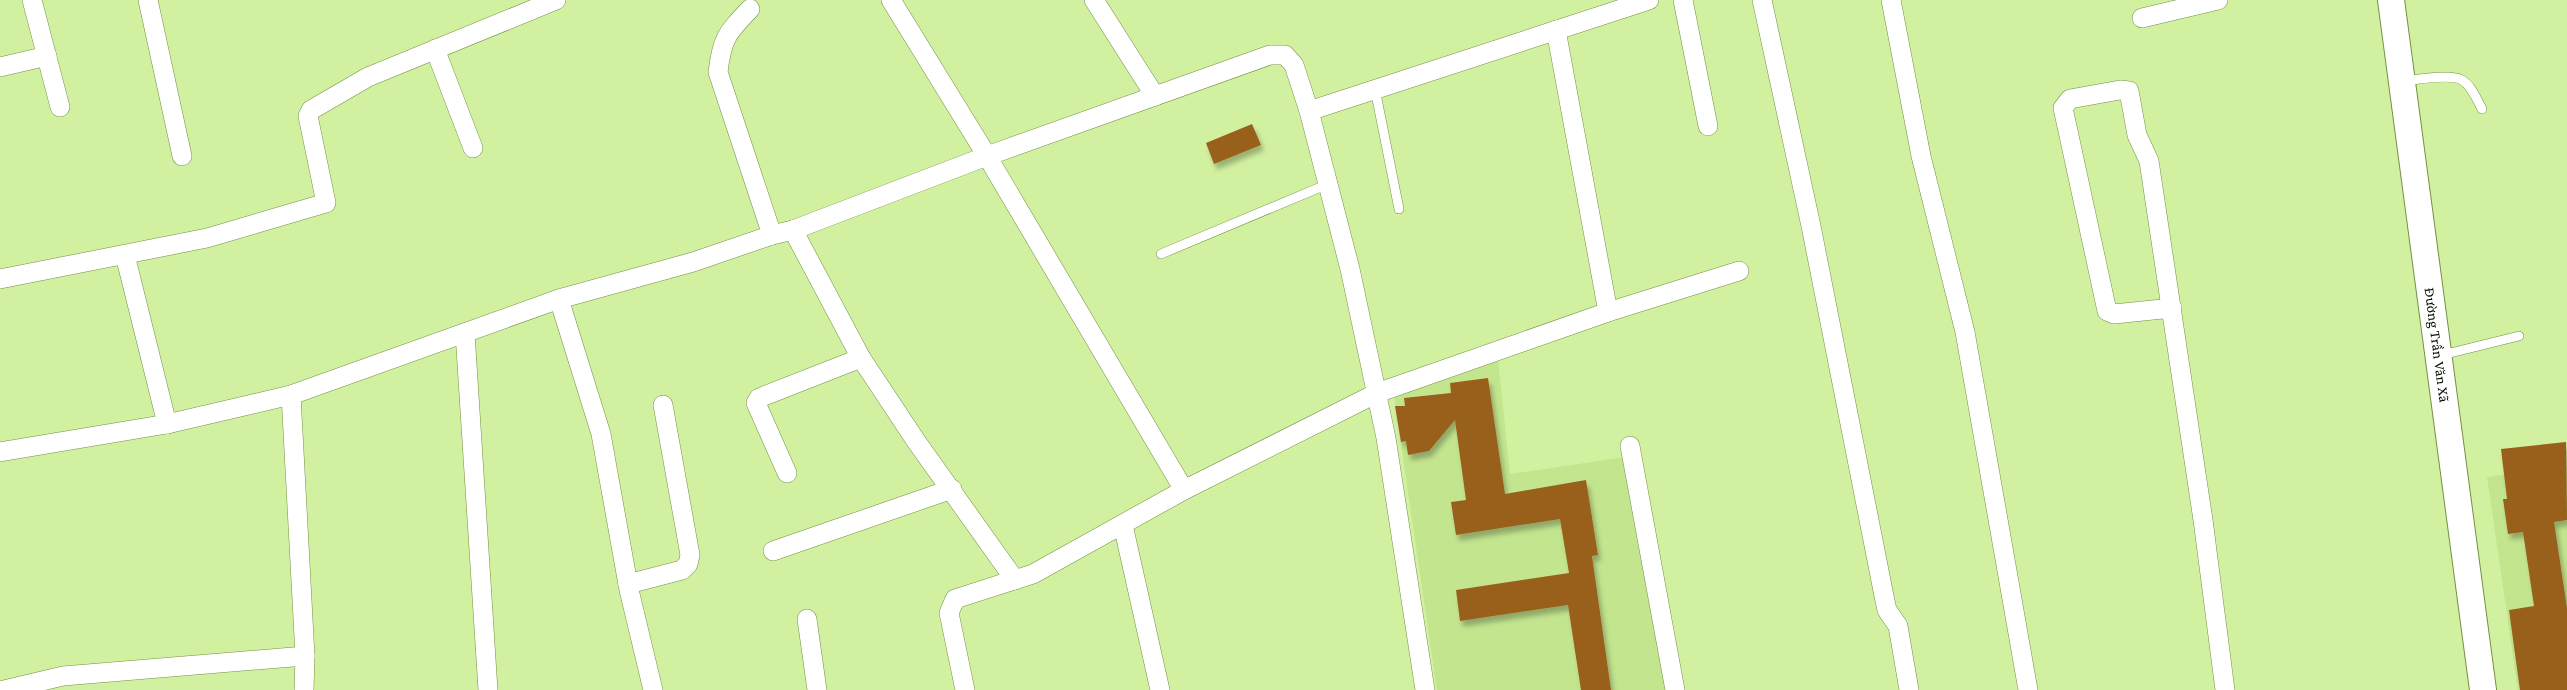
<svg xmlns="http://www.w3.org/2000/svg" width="2567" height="690" font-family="'Crimson Pro',serif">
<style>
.built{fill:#c3e58e}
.building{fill:#99601b;filter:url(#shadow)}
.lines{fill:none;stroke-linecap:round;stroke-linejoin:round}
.lane-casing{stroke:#749043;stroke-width:10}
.street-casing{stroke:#749043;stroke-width:20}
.secondary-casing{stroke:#749043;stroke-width:28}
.lane{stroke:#fff;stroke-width:9}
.street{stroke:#fff;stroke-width:19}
.secondary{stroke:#fff;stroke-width:26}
.labels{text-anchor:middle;stroke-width:4;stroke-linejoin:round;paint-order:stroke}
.street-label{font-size:15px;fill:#071000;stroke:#d2f1a0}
</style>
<defs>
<filter id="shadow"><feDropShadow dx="3" dy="5.5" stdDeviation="2.5" flood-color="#0004"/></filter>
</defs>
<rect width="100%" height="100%" fill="#d2f1a0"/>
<!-- built -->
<g class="built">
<polygon points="1498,359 1510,474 1626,457 1666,690 1437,690 1394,396"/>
<polygon points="2567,466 2567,690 2518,690 2487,477"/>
</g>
<!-- building -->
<g class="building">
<polygon points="1252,124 1261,145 1214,164 1206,143"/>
<polygon points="1488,378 1505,494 1586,480 1598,555 1592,556 1611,690 1581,690 1568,605 1460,621 1456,590 1569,573 1560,519 1456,535 1451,502 1466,500 1455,420 1429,451 1408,455 1406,441 1401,442 1395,406 1405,406 1404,398 1451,393 1450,383"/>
<polygon points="2566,442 2567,520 2554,522 2567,608 2567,690 2520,690 2509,610 2534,606 2523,532 2508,534 2503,499 2507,499 2501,449"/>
</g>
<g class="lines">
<!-- lane casing -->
<g class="lane-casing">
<g id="lane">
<path d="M2403 81C2417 80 2450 73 2462 80 2472 86 2477 100 2482 109"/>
<polyline points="1375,89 1399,209"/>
<polyline points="1161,254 1328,184"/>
<polyline points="2442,355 2519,336"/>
</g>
</g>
<!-- street casing -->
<g class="street-casing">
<g id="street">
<polyline points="32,0 60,107"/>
<polyline points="148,0 182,156"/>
<polyline points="891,0 987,156 1184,490"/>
<polyline points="1094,0 1155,96"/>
<polyline points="1683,0 1708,126"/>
<polyline points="1762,0 1811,226 1884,596 1887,610 1898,626 1909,690"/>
<polyline points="1891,0 1921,156 1965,332 2028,690"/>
<path d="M750 9C727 33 722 38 718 72L772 235"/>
<polyline points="2142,18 2218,0"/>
<polyline points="1556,30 1608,312"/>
<polyline points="435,49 473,148"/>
<polyline points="0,67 47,56"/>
<polyline points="1309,111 1649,0"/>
<polyline points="793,230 861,358 916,441 1015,580"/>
<polyline points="125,255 167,424"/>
<polyline points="0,279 207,238 326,203 308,116 311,110 368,77 556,0"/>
<polyline points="559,299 601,434 629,590 653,690"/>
<polyline points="2172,308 2114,314 2107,311 2063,108 2070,99 2120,90 2129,91 2137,135 2149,161 2203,520 2225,690"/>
<polyline points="465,333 488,690"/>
<polyline points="291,395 305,656 304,690"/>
<polyline points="1630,446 1675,690"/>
<polyline points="0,452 167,424 291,395 559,299 693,262 772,235 793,230 987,156 1270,55 1285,55 1294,65 1309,111 1350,269 1386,438 1425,690"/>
<polyline points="787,473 756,403 759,398 861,358"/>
<polyline points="1123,525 1160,690"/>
<polyline points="773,551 952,489"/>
<polyline points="628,584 682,570 688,564 690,555 663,405"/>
<polyline points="807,619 817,690"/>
<polyline points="4,690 63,676 305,656"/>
<polyline points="965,690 949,613 955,599 1033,574 1184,490 1377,393 1608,312 1739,271"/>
</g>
</g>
<!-- secondary casing -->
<g class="secondary-casing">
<g id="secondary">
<path id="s1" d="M2391 0 2483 690"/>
</g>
</g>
<!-- lane -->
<use href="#lane" class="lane"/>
<!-- street -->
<use href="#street" class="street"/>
<!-- secondary -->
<use href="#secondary" class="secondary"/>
</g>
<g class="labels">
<!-- street labels -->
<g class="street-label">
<text dy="5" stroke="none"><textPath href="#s1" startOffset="348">Đường Trần Văn Xã</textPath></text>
</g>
</g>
</svg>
